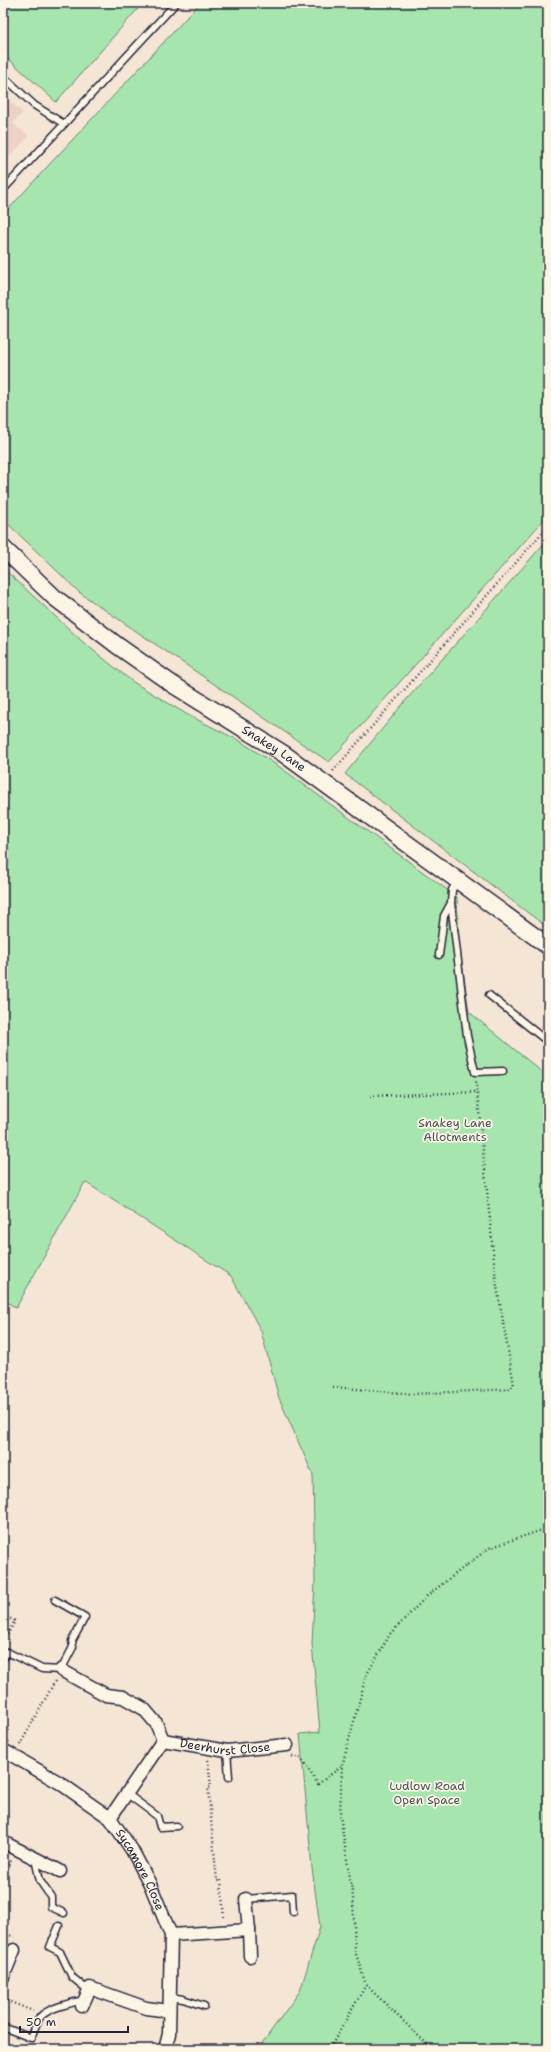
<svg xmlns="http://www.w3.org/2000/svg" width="551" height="2052" font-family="'Shantell Sans',sans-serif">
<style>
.built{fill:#edd1c2}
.green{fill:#a6e6ae;stroke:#648474}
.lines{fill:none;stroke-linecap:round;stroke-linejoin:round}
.lane-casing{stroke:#22223b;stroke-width:9}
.street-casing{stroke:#22223b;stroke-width:15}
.secondary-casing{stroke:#22223b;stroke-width:19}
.path{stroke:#22223b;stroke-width:2.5;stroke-dasharray:1 3;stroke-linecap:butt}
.lane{stroke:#fcf5e5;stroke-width:6}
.street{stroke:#fcf5e5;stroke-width:12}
.secondary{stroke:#fcf5e5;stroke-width:16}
.labels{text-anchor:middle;stroke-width:3.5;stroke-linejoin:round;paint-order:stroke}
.street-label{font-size:12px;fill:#22223b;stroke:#fcf5e5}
.park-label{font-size:12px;fill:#435358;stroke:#fcf5e5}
</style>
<rect width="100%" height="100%" fill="#f5e5d5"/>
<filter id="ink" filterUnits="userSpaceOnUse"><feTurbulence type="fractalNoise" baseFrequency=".025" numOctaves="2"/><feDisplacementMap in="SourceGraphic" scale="8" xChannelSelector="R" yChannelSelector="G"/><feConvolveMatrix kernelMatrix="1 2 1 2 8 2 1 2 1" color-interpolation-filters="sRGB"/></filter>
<g filter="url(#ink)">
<!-- built -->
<polygon class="built" points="3,96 23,113 12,123 29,136 3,163"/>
<!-- green -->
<g class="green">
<polygon points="3,3 143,3 56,102 3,54"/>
<path d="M200 3H548V515L329 762 80 593 3 519V215C68 143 135 74 200 3Z"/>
<polygon points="548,539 548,928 345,774 407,699"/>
<polygon points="3,568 84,643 133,682 188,715 240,741 284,770 457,897 459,943 469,1012 548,1077 548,2049 258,2049 300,1991 320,1927 312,1868 300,1734 320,1732 312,1644 315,1582 313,1475 279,1398 261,1331 231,1276 85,1182 16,1308 3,1299"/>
</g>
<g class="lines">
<!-- lane casing -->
<g class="lane-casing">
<g id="lane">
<polyline points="3,76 34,105 64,124"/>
<polyline points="3,190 176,3"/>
<polyline points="457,881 452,890 451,903 467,1036 475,1072 503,1071"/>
<polyline points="439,955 444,916 451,903"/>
<polyline points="489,995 548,1042"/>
<polyline points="3,1659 7,1652 42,1669 61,1670 73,1647 72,1641 85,1617 55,1600"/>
<polyline points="227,1751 229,1777"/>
<polyline points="126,1793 157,1816 160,1827 177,1826"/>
<polyline points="35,1859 40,1881 51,1897 51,1907 64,1913"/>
<polyline points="246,1899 292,1895 293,1912"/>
<polyline points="59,1926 50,1947 60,1952 72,1977 89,1991"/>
<polyline points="170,1997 183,1999 204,2006"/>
<path d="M3 2027 31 2038C34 2031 36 2023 40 2017 48 2008 73 2002 85 2000"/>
</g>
</g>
<!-- street casing -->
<g class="street-casing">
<g id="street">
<polyline points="61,1670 106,1695 123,1697 144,1709 156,1723 163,1740"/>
<path id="s1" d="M3 1750 60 1783 110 1818 132 1850 150 1884 171 1935 169 2034 165 2049"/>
<path id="s2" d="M110 1818 163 1740 227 1751 287 1745"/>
<polyline points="3,1842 60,1871"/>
<polyline points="246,1899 249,1930"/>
<polyline points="171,1935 249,1930 250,1956"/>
<polyline points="3,1977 14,1950"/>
<polyline points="82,2006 90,1988 146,2008 169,2011"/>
</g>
</g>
<!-- secondary casing -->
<g class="secondary-casing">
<g id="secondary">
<path id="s3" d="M3 548 54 597 118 646 172 684 284 754 548 946"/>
</g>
</g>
<!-- path -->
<g class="path">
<polyline points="333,771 548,526"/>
<polyline points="370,1096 477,1092"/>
<polyline points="333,1387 413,1394 510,1389 514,1385 496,1281 476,1081"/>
<polyline points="3,1615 15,1621 3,1642"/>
<polyline points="20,1745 55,1681"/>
<polyline points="292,1756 301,1758 318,1784 341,1767"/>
<polyline points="208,1760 211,1787 208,1788 217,1881 221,1880 224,1920"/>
<polyline points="3,1880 11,1860"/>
<polyline points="3,1932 14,1937"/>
<polyline points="366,1985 432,2049"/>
<polyline points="3,1999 33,2011"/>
<polyline points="330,2048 366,1985 355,1951 353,1897 340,1815 342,1766 366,1676 390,1634 428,1595 489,1548 548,1528"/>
<polyline points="307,2049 335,2049"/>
<polyline points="524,2049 548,2047"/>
</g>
<!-- lane -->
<use href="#lane" class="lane"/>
<!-- street -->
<use href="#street" class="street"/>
<!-- secondary -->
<use href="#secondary" class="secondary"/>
</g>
</g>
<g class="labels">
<!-- street labels -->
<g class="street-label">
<text dy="4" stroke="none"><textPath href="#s3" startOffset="338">Snakey Lane</textPath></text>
<text dy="4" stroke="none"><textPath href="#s2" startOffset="157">Deerhurst Close</textPath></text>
<text dy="4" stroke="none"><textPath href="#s1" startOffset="187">Sycamore Close</textPath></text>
</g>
<!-- park labels -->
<g class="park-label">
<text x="455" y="1127">Snakey Lane<tspan x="455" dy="14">Allotments</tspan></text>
<text x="427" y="1790">Ludlow Road<tspan x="427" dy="14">Open Space</tspan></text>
</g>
</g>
<!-- margin -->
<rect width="551" height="2052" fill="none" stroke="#fcf5e5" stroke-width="16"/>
<rect x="8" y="8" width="535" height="2036" fill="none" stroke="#22223b" stroke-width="1.5" filter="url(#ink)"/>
<!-- scale -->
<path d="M20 2026v6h108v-6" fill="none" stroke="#22223b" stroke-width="2"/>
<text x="26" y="2026" font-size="12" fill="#22223b" stroke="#fcf5e5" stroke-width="3" paint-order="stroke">50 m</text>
</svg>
